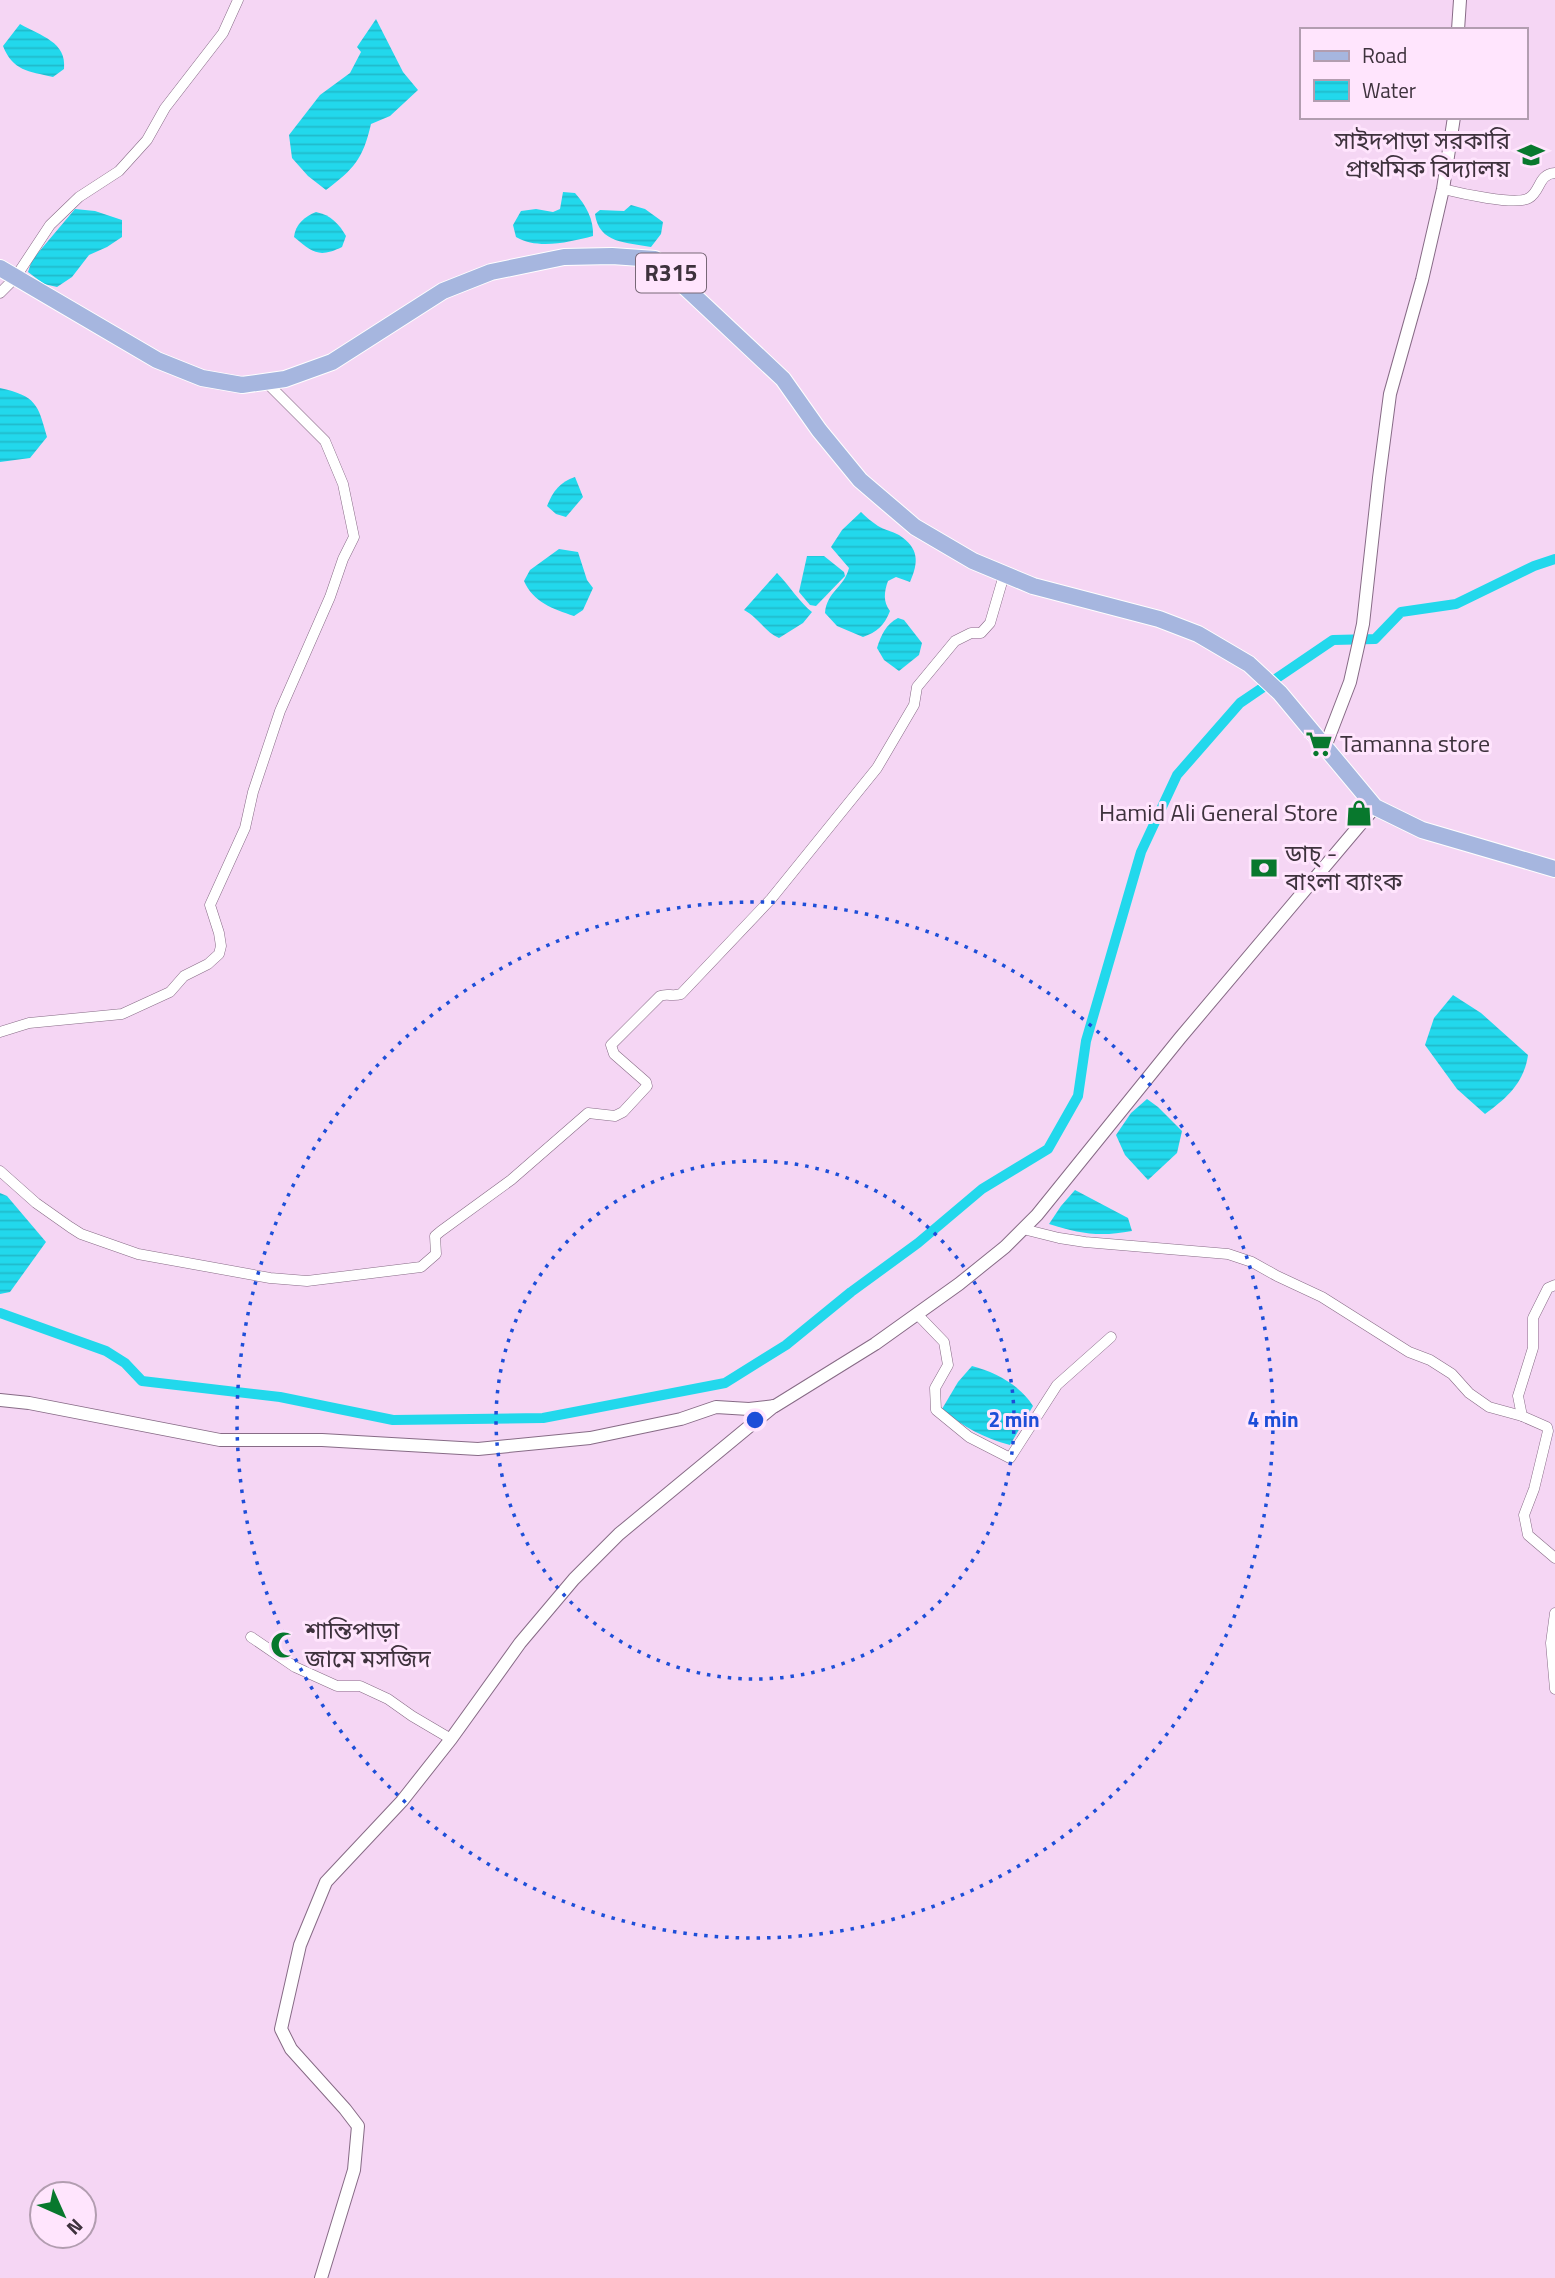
<svg xmlns="http://www.w3.org/2000/svg" width="1555" height="2278" font-family="'Titillium Web','Noto Sans Bengali',sans-serif">
<style>
.water{fill:url(#water-rules)}
.lines{fill:none;stroke-linecap:round;stroke-linejoin:round}
.canal{stroke:#22d8ec;stroke-width:10}
.minor-casing{stroke:#876b86;stroke-width:11}
.tertiary-casing{stroke:#876b86;stroke-width:14}
.primary-casing{stroke:#fff;stroke-width:18}
.minor{stroke:#fff;stroke-width:10}
.tertiary{stroke:#fff;stroke-width:12}
.primary{stroke:#a6b6df;stroke-width:16}
.ring{fill:none;stroke:#1d4ed8;stroke-width:3.5;stroke-dasharray:3.5 7}
.labels{text-anchor:middle;stroke-width:6;stroke-linejoin:round;paint-order:stroke}
.shield{fill:#ffe5fd;stroke:#786877;stroke-width:2}
.shield-label{font-size:23px;font-weight:bold;fill:#3e323d}
.poi-label{font-size:24px;fill:#3e323d;stroke:#ffe5fd;text-anchor:start}
.centre{fill:#1d4ed8;stroke:#ffe5fd;stroke-width:3.5}
.ring-label{font-size:21px;text-anchor:middle;font-weight:bold;fill:#1d4ed8;stroke:#ffe5fd;stroke-width:6;stroke-linejoin:round;paint-order:stroke}
</style>
<defs>
<pattern id="water-rules" width="6" height="5" patternUnits="userSpaceOnUse" patternTransform="scale(1.75)"><rect width="6" height="5" fill="#22d8ec"/><path d="M0 2.5h6" fill="none" stroke="#20bacb"/></pattern>
</defs>
<rect width="100%" height="100%" fill="#f5d6f4"/>
<!-- water -->
<g class="water">
<path d="M376 19 403 72 418 90 390 116 371 124C363 159 354 169 326 190L308 176 292 158 289 135 320 95 350 73 361 52 357 47Z"/>
<path d="M20 24C41 36 67 42 64 69L53 77C28 71 13 71 3 46Z"/>
<path d="M563 192 575 193C586 205 594 220 593 236 570 242 538 250 516 237L513 225 521 211 536 209 553 212 560 209Z"/>
<path d="M631 205 645 209 663 222 661 234 651 247C627 242 599 244 595 214L600 210 624 211Z"/>
<polygon points="75,209 95,211 122,220 122,237 107,247 89,255 72,277 57,287 44,284 28,272 32,260"/>
<path d="M316 212C331 215 339 224 346 236L342 247C319 258 313 253 294 237 295 225 305 216 316 212Z"/>
<path d="M0 388C36 396 38 404 47 437L30 458 0 462Z"/>
<path d="M575 477 583 497 566 517 556 514 547 506C553 491 560 482 575 477Z"/>
<path d="M861 512C866 517 872 522 878 526 884 530 892 531 899 535 919 548 919 562 910 582L896 577 888 581C884 592 883 602 890 611 884 626 877 632 863 637L837 626 825 613C827 591 844 588 849 568L831 547 842 530Z"/>
<path d="M559 549 578 552 587 580 593 588 583 610 574 616C553 609 533 602 524 581L530 570Z"/>
<polygon points="807,556 824,556 844,572 845,576 816,606 810,605 799,592"/>
<path d="M777 573C788 584 801 604 812 612L803 623 779 638C765 632 758 617 744 610Z"/>
<path d="M898 618 904 620 922 643 919 655 899 671 884 660 877 648C881 635 886 624 898 618Z"/>
<path d="M1453 995 1481 1013 1528 1055C1524 1083 1507 1098 1485 1114L1457 1089 1425 1045 1434 1018Z"/>
<polygon points="1147,1099 1158,1107 1182,1131 1177,1153 1148,1180 1125,1155 1116,1135 1131,1113"/>
<path d="M1075 1190 1128 1218 1132 1231C1100 1237 1080 1234 1049 1224L1061 1206Z"/>
<polygon points="0,1193 7,1196 46,1242 10,1292 0,1294"/>
<path d="M972 1366C995 1372 1020 1385 1033 1406L1010 1445C984 1438 963 1427 942 1409L958 1382Z"/>
</g>
<g class="lines">
<!-- canal -->
<polyline class="canal" points="0,1313 106,1351 125,1363 142,1381 280,1397 393,1420 543,1418 725,1383 786,1345 851,1292 918,1243 982,1189 1048,1149 1078,1096 1086,1041 1141,852 1177,775 1240,703 1333,640 1375,639 1401,612 1456,604 1534,566 1555,559"/>
<!-- minor casing -->
<g class="minor-casing">
<g id="minor">
<path d="M1443 189C1459 193 1516 206 1529 198 1541 191 1538 174 1555 173"/>
<polyline points="0,293 15,278 50,225 79,197 119,171 147,140 165,108 223,33 238,0"/>
<polyline points="0,1032 29,1023 122,1014 170,992 184,976 208,964 219,954 221,946 219,933 210,905 245,828 253,792 280,711 330,597 343,559 354,537 343,484 325,441 266,382"/>
<path d="M0 1171 36 1203 70 1227 81 1234 138 1254 270 1278 307 1281 421 1267 436 1254 435 1236 441 1231 511 1180 588 1113 615 1116 623 1112 647 1086 646 1082 614 1054 611 1045 660 996C667 993 673 997 681 994L771 899 877 768 914 705 917 687 955 641 971 633H981L990 623 1004 575"/>
<polyline points="1023,1229 1059,1238 1085,1242 1228,1254 1252,1262 1277,1276 1322,1297 1409,1352 1430,1360 1452,1374 1469,1393 1489,1407 1522,1416"/>
<polyline points="1555,1285 1548,1288 1533,1318 1533,1348 1518,1396 1522,1416 1547,1427 1548,1431 1534,1489 1524,1515 1528,1535 1555,1558"/>
<polyline points="917,1314 944,1342 948,1365 935,1388 936,1410 969,1437 1010,1458 1057,1385 1111,1337"/>
<polyline points="1555,1613 1551,1643 1555,1689"/>
<polyline points="251,1637 295,1667 337,1686 360,1686 388,1699 412,1716 451,1739"/>
</g>
</g>
<!-- tertiary casing -->
<g class="tertiary-casing">
<g id="tertiary">
<polyline points="1458,30 1460,0"/>
<polyline points="1325,747 1350,682 1363,624 1379,478 1390,394 1422,280 1443,189 1454,117"/>
<polyline points="0,1400 29,1403 220,1440 322,1440 478,1449 590,1438 681,1419 716,1407 749,1409 775,1406 875,1344 959,1284 1005,1247 1037,1215 1180,1038 1375,807"/>
<polyline points="321,2278 354,2170 358,2126 345,2109 291,2049 281,2029 300,1945 326,1882 402,1801 451,1739 520,1643 574,1579 619,1534 774,1406"/>
</g>
</g>
<!-- primary casing -->
<g class="primary-casing">
<polyline id="primary" points="0,268 157,360 202,378 242,385 285,379 332,362 443,291 491,272 564,257 612,256 655,259 783,379 819,430 860,480 915,527 973,561 1033,586 1159,619 1198,634 1249,664 1280,693 1375,807 1422,830 1555,869"/>
</g>
<!-- minor -->
<use href="#minor" class="minor"/>
<!-- tertiary -->
<use href="#tertiary" class="tertiary"/>
<!-- primary -->
<use href="#primary" class="primary"/>
</g>
<!-- distance rings -->
<g class="ring">
<circle cx="755" cy="1420" r="259"/>
<circle cx="755" cy="1420" r="518"/>
</g>
<!-- icons -->
<defs>
<g id="school-bare" transform="scale(2.1)"><path d="M0-5L7-2L0 1L-7-2ZM-4 1L0 2.5L4 1V4Q0 6-4 4Z" fill="#08782d" stroke="#ffe5fd" stroke-width="2.5" paint-order="stroke"/></g>
<g id="supermarket-bare" transform="scale(2.1)"><path d="M-6-5.5h2.5l.6 2H6L4.5 2H-2.5L-4.4-4H-6ZM-1.5 3.2a1.3 1.3 0 1 0 .1 0ZM3 3.2a1.3 1.3 0 1 0 .1 0Z" fill="#08782d" stroke="#ffe5fd" stroke-width="2.5" paint-order="stroke"/></g>
<g id="shop-bare" transform="scale(2.1)"><path d="M-5-2.5h2.3a2.7 3.5 0 0 1 5.4 0H5L5.5 6h-11ZM-1.5-2.5h3a1.5 2.3 0 0 0-3 0Z" fill="#08782d" stroke="#ffe5fd" stroke-width="2.5" paint-order="stroke"/></g>
<g id="bank-bare" transform="scale(2.1)"><path d="M-6-4H6V4H-6ZM0-2.3a2.3 2.3 0 1 0 0 4.6a2.3 2.3 0 1 0 0-4.6Z" fill="#08782d" stroke="#ffe5fd" stroke-width="2.5" paint-order="stroke"/></g>
<g id="mosque-bare" transform="scale(2.1)"><path d="M3.5-4.9A6 6 0 1 0 3.5 4.9A5 5 0 1 1 3.5-4.9Z" fill="#08782d" stroke="#ffe5fd" stroke-width="2.5" paint-order="stroke"/></g>
</defs>
<g fill-rule="evenodd">
<use href="#school-bare" x="1531" y="155"/>
<use href="#supermarket-bare" x="1319" y="744"/>
<use href="#shop-bare" x="1359" y="813"/>
<use href="#bank-bare" x="1264" y="868"/>
<use href="#mosque-bare" x="284" y="1645"/>
</g>
<g class="labels">
<!-- shield labels -->
<rect class="shield" x="636" y="253.5" width="70" height="39" rx="5"/>
<g class="shield-label">
<text x="671" y="281">R315</text>
</g>
<!-- poi labels -->
<g class="poi-label">
<text x="1510" y="149" text-anchor="end">সাইদপাড়া সরকারি<tspan x="1510" dy="28">প্রাথমিক বিদ্যালয়</tspan></text>
<text x="1340" y="752">Tamanna store</text>
<text x="1338" y="821" text-anchor="end">Hamid Ali General Store</text>
<text x="1285" y="862">ডাচ্ -<tspan x="1285" dy="28">বাংলা ব্যাংক</tspan></text>
<text x="305" y="1639">শান্তিপাড়া<tspan x="305" dy="28">জামে মসজিদ</tspan></text>
</g>
</g>
<circle cx="755" cy="1420" r="10" class="centre"/>
<g class="ring-label">
<text x="1014" y="1427">2 min</text>
<text x="1273" y="1427">4 min</text>
</g>
<!-- legend -->
<rect x="1300" y="28" width="228" height="91" fill="#ffe5fd" stroke="#b29db0" stroke-width="2"/>
<rect x="1314" y="51" width="35" height="10" fill="#a6b6df" stroke="#b29db0" stroke-width="2"/>
<text x="1362" y="63" font-size="21" fill="#3e323d">Road</text>
<rect x="1314" y="80" width="35" height="21" fill="url(#water-rules)" stroke="#b29db0" stroke-width="2"/>
<text x="1362" y="98" font-size="21" fill="#3e323d">Water</text>
<!-- north arrow -->
<g transform="translate(63 2215) rotate(135)"><circle r="33" fill="#ffe5fd" stroke="#b29db0" stroke-width="2"/>
<path d="M0-5L12 26L0 18L-12 26Z" fill="#08782d"/>
<text y="-10" font-size="19" font-weight="bold" text-anchor="middle" fill="#3e323d">N</text>
</g>
</svg>
